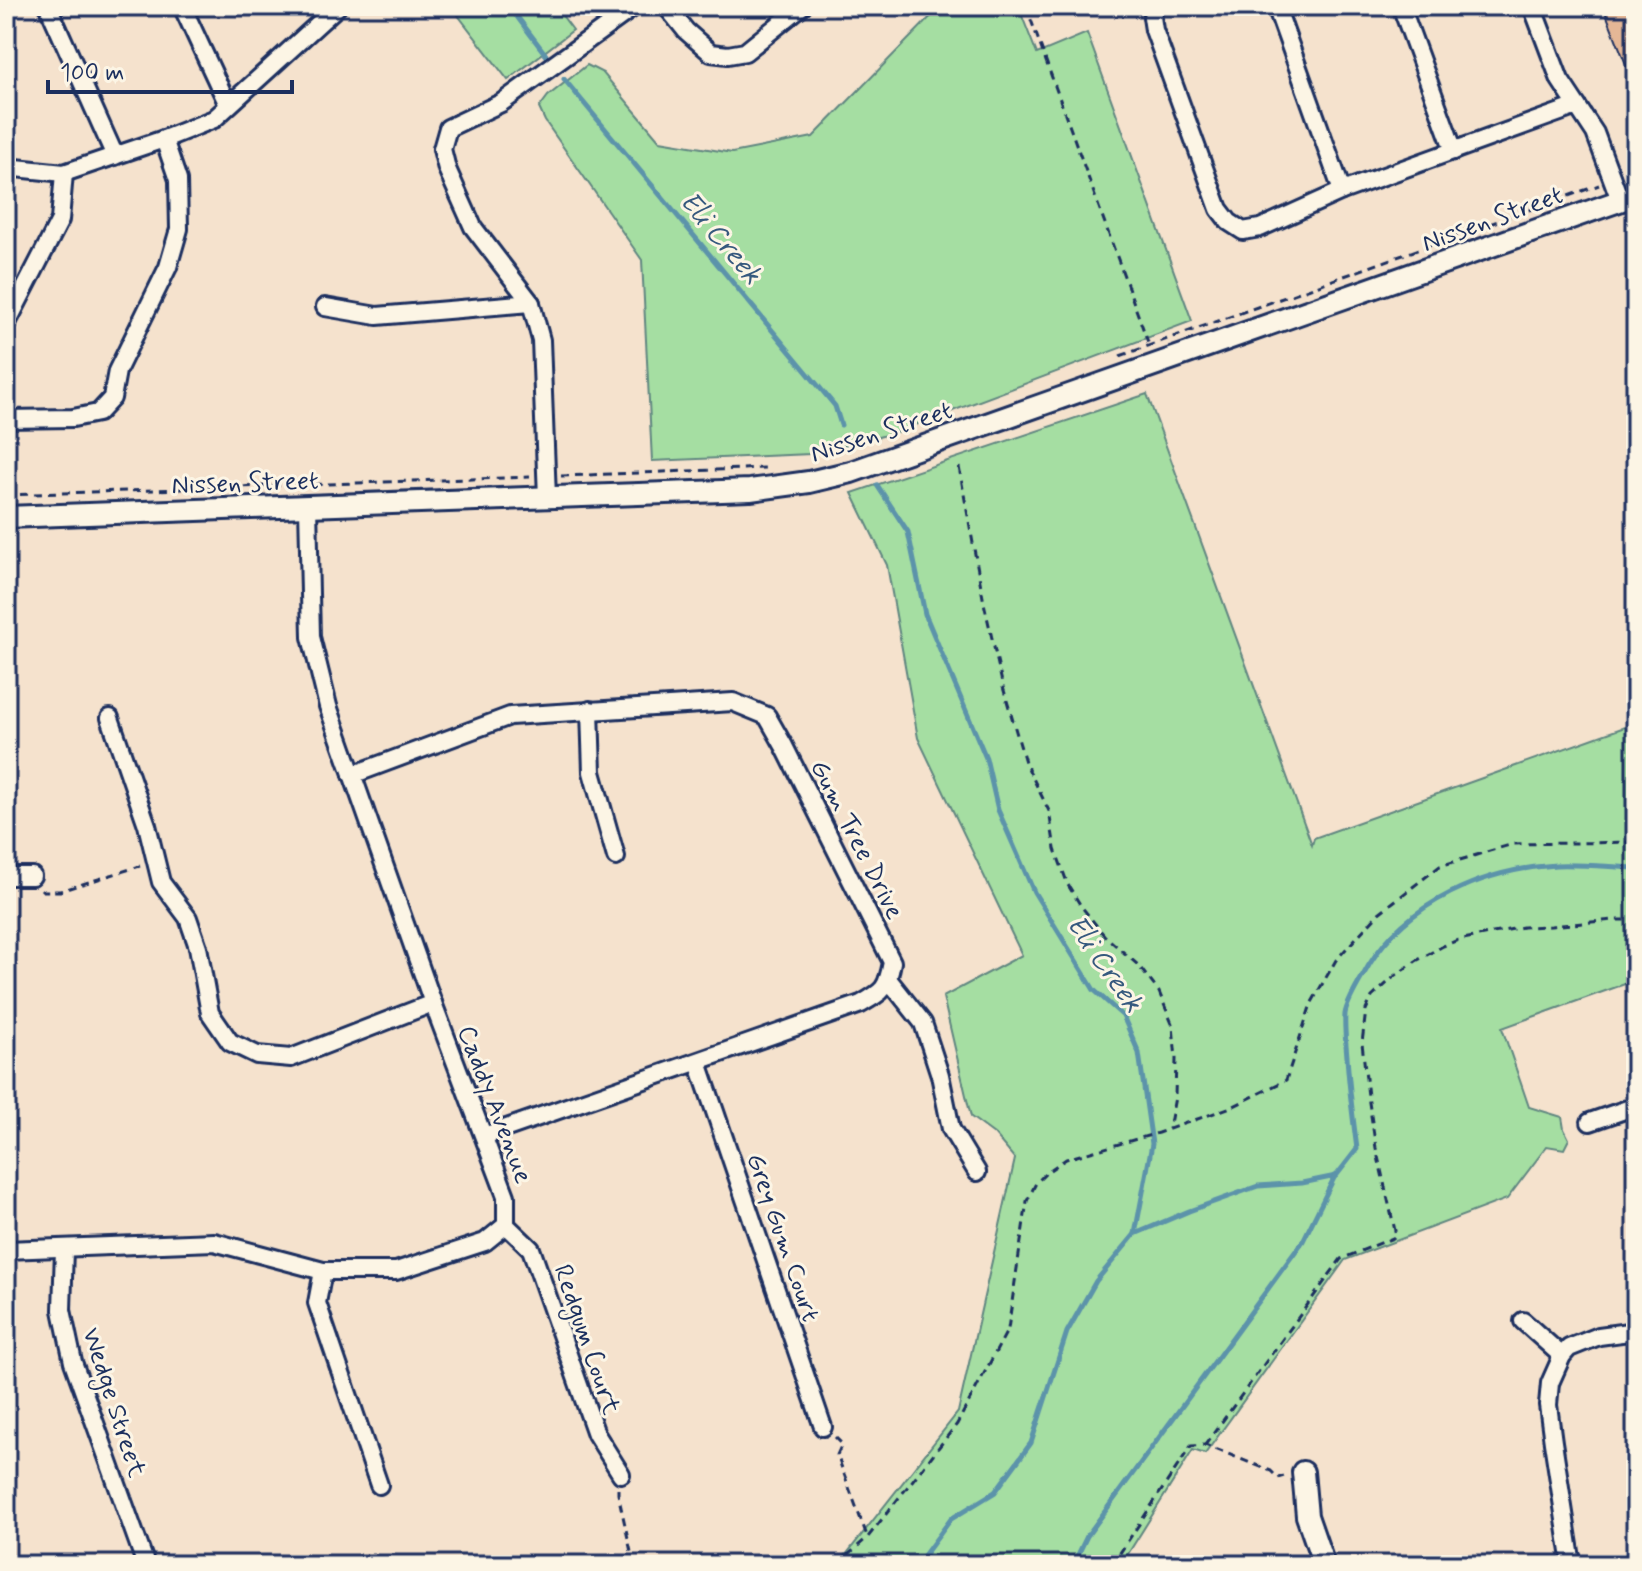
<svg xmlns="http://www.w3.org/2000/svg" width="1642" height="1571" font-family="Mynerve,sans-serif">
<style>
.green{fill:#a5dea2;stroke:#608680;stroke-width:2}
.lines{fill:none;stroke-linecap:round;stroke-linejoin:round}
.stream{stroke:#5b93aa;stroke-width:5}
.building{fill:#e5b796;stroke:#1b2f5e;stroke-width:2}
.minor-casing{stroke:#1b2f5e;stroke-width:22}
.tertiary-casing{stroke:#1b2f5e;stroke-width:26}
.path{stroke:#1b2f5e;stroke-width:3;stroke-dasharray:8 6;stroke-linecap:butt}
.minor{stroke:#fcf5e5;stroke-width:16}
.tertiary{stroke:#fcf5e5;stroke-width:20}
.labels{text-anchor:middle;stroke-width:6;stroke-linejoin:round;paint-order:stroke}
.street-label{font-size:26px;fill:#1b2f5e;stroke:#fcf5e5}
.water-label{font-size:28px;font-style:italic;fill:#36597e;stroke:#fcf5e5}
</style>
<rect width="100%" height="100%" fill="#f5e2cd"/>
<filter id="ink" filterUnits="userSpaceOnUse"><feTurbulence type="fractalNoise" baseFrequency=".0125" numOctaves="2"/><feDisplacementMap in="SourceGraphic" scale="16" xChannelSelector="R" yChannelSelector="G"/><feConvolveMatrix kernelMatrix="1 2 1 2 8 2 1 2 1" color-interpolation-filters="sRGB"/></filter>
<g filter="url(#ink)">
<!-- green -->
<g class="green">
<polygon points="451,6 555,6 573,30 508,80"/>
<polygon points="941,6 1018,6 1037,54 1087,33 1192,321 894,433 811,454 652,461 642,260 545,121 539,108 548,96 587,65 603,73 660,141 732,153 813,137"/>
<polygon points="1147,394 1312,845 1314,838 1636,723 1636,980 1502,1028 1529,1107 1562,1117 1564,1129 1569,1139 1564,1149 1547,1146 1507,1199 1345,1260 1205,1454 1193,1450 1121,1565 838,1565 958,1412 1015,1159 994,1134 971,1117 943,997 1022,955 918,738 887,565 852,493"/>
</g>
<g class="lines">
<!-- stream -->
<g class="stream">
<polyline points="509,6 546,55"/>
<polyline points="564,79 835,406 841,425"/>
<polyline points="877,485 908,532 925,614 986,758 998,810 1034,892 1094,990 1123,1016 1139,1053 1152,1144 1135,1234 1096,1281 1067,1332 1031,1443 995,1492 951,1519 917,1565"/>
<path d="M1135 1234 1189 1211 1258 1186 1302 1183 1336 1176 1357 1149C1353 1118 1349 1088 1347 1057 1346 1043 1344 1028 1345 1014 1347 1000 1362 978 1369 965 1407 902 1486 869 1556 865 1583 864 1610 867 1636 868"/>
<polyline points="1073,1565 1087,1536 1303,1241 1335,1176"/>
</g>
</g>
<!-- building -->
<polygon class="building" points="1603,6 1636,6 1636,87 1635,87"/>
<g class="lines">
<!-- minor casing -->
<g class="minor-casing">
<g id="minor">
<polyline points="48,6 115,156"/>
<polyline points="182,6 228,105"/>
<polyline points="666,6 686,31 711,53 728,55 745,52 802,6"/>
<polyline points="1155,6 1152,17 1154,30 1219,209 1229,222 1243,231 1260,228 1342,191 1577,106"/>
<polyline points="1278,6 1277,9 1342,191"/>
<polyline points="1401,6 1454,151"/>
<polyline points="1532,6 1560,80 1595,133 1620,200"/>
<polyline points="6,167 64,173 164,139 214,119 338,6"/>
<polyline points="325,307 377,316 531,303"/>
<polyline points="6,325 60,220 64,173"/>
<polyline points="6,419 73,418 98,413 112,398 117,371 168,267 179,229 178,180 164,139"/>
<polyline points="547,498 541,340 531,303 473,227 447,169 442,149 448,128 501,103 635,6"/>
<polyline points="590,710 592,772 616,857"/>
<polyline points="110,718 147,825 161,882 188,918 198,947 210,1013 230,1042 257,1055 291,1058 433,1003"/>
<path d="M352 775 510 716 733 702 767 716 784 746 892 962C887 989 884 991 861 1004L484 1136"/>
<polyline points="6,876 32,876"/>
<polyline points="888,979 923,1023 940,1075 951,1129 977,1172"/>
<polyline points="698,1062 823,1427"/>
<polyline points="1590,1122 1636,1106"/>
<polyline points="506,1225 531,1249 596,1434 621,1474"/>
<polyline points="64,1249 62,1310 73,1362 146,1565"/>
<polyline points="6,1250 214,1242 323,1271 396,1271 485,1242 506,1225 506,1196 433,1003 328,706 311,637 308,506"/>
<polyline points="323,1271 317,1303 379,1485"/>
<polyline points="1523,1321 1562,1356"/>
<polyline points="1572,1565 1553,1442 1548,1405 1550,1383 1562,1356 1569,1348 1599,1336 1636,1331"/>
</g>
</g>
<!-- tertiary casing -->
<g class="tertiary-casing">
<g id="tertiary">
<polyline points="6,517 750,490 809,482 851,472 1636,195"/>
<polyline points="1303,1472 1307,1516 1324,1565"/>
</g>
</g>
<!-- path -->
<g class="path">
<polyline points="1026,6 1149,345"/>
<polyline points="1120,356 1599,185"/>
<polyline points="959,467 984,603 1003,687 1025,762 1049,811 1055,849 1068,885 1081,906 1104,935 1138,965 1159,992 1173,1026 1176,1059 1175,1097 1169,1129"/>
<polyline points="561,476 766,468"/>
<polyline points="6,495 530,477"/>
<polyline points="41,889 43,891 60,891 140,866"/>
<polyline points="835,1437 842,1444 837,1455 867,1536"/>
<polyline points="1205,1445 1341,1259 1393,1238 1396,1235 1376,1148 1368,1096 1362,1043 1366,1010 1372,997 1395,976 1416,961 1443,946 1458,940 1523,927 1551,926 1613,920 1636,920"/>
<polyline points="618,1489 618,1494 634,1565"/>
<polyline points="837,1565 868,1537 957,1424 1008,1329 1027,1201 1036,1183 1047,1172 1066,1159 1158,1133 1234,1106 1286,1080 1311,1004 1336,960 1379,913 1440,866 1513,844 1636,842"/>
<polyline points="1112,1565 1191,1446 1205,1445 1271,1471 1278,1478 1284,1476"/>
</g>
<!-- minor -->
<use href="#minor" class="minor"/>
<!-- tertiary -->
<use href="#tertiary" class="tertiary"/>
</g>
</g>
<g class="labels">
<!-- street labels -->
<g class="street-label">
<text transform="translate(1492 218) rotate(-20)" y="9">Nissen Street</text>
<text transform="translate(881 431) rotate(-18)" y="9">Nissen Street</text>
<text transform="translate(245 482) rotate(-2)" y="9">Nissen Street</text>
<text transform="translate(858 839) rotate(63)" y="9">Gum Tree Drive</text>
<text transform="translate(496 1104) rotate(69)" y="9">Caddy Avenue</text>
<text transform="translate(784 1237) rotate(71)" y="9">Grey Gum Court</text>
<text transform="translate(588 1339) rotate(71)" y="9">Redgum Court</text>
<text transform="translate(115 1402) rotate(72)" y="9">Wedge Street</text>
</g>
<!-- water labels -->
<g class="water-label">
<text transform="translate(722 237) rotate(50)" y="10">Eli Creek</text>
<text transform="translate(1106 963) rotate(55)" y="10">Eli Creek</text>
</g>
</g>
<!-- margin -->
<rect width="1642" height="1571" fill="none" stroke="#fcf5e5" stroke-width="32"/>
<rect x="16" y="16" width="1610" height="1539" fill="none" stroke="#1b2f5e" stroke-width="3" filter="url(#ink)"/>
<!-- scale -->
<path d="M48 80v12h244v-12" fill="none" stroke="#1b2f5e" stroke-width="4"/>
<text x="60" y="80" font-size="24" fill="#1b2f5e" stroke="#fcf5e5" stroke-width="6" paint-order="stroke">100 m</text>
</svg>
